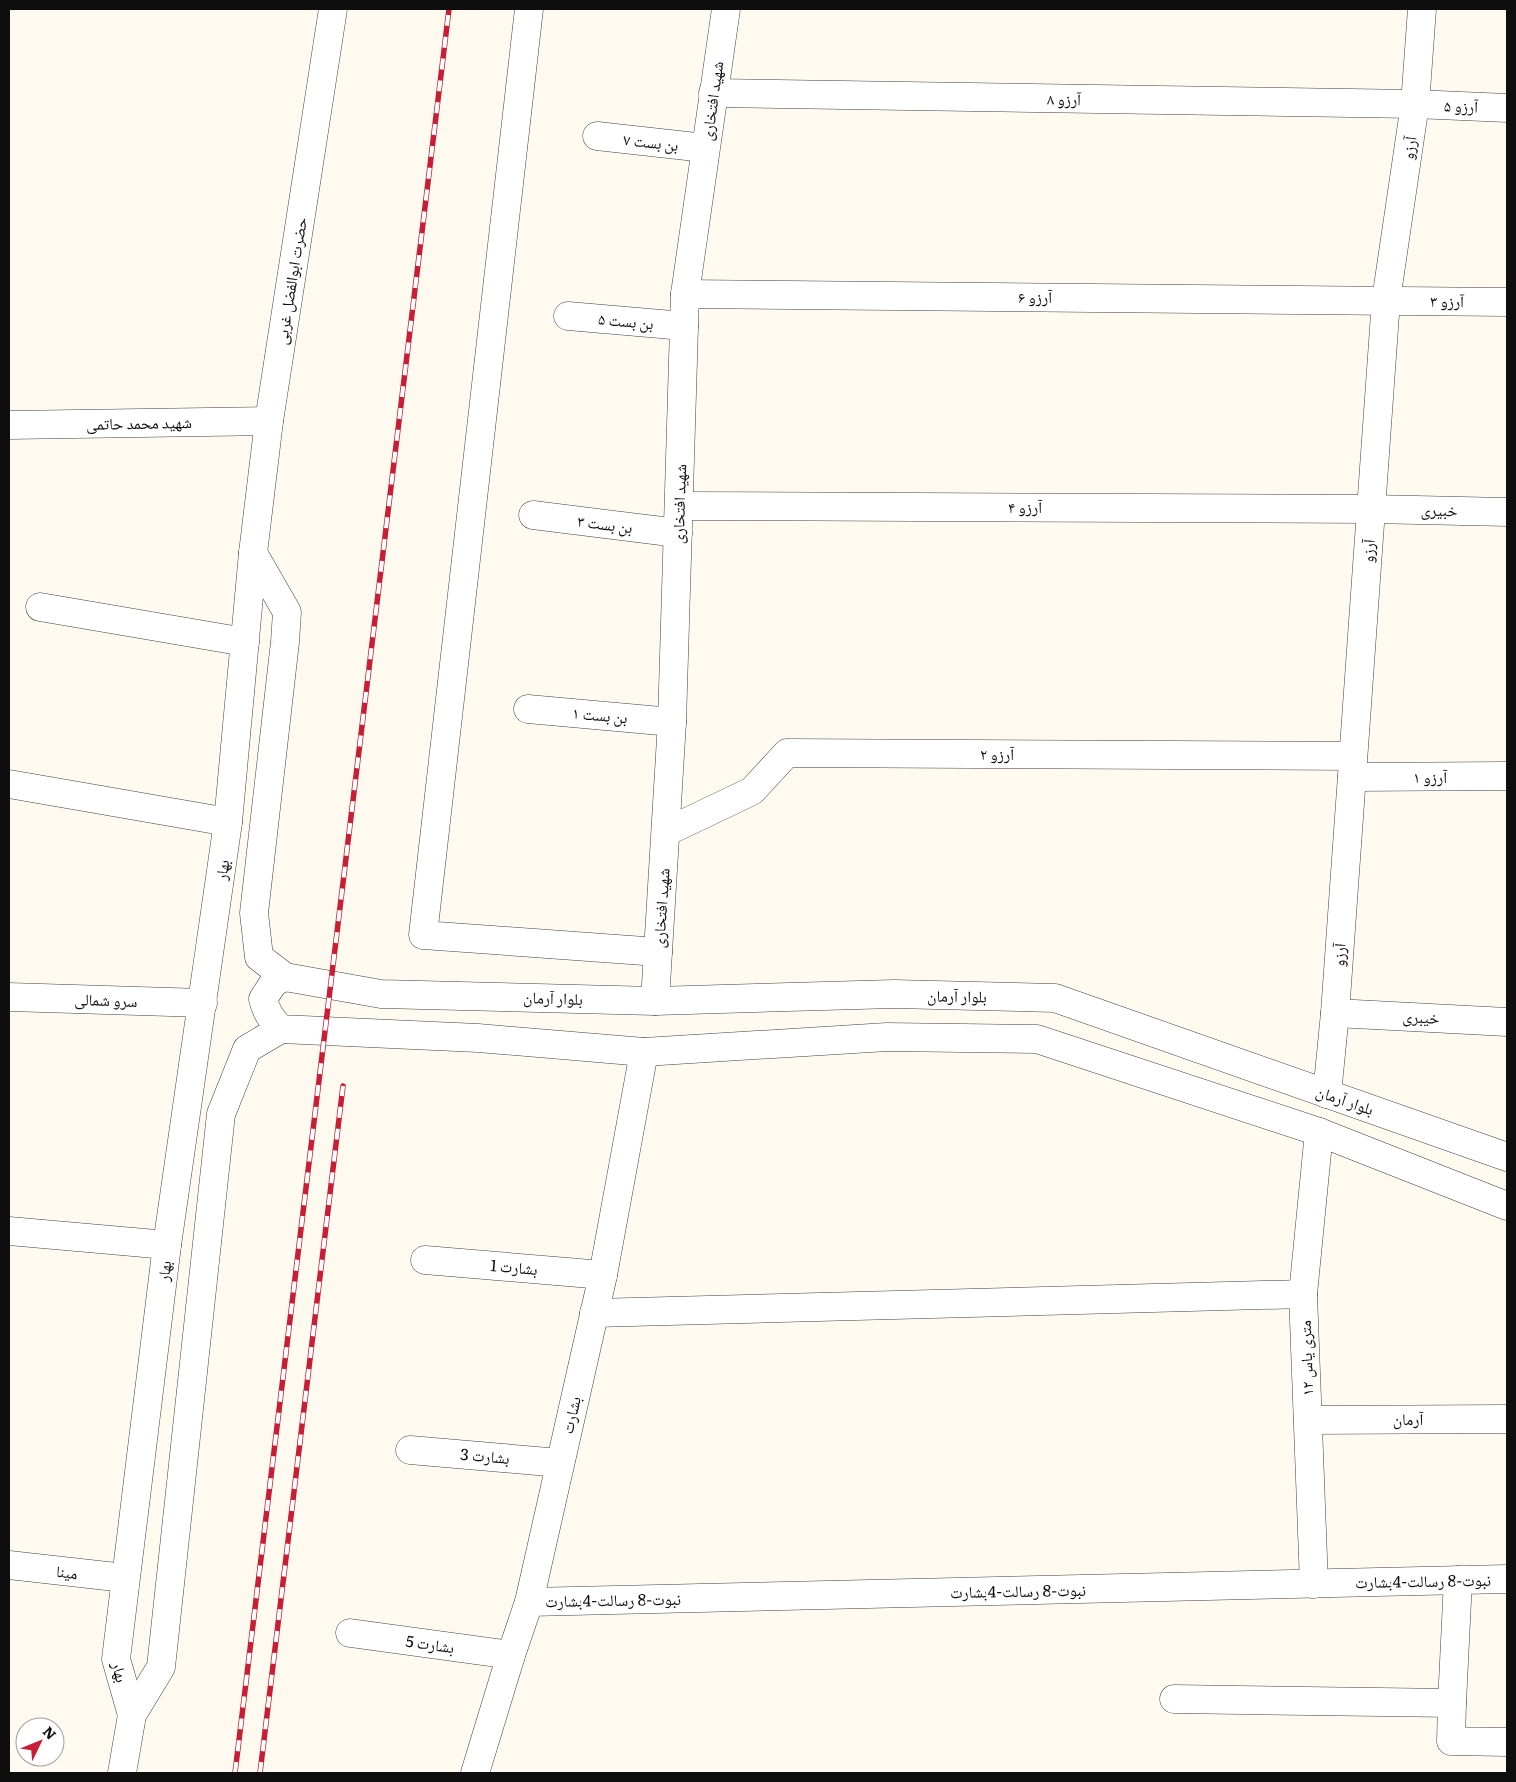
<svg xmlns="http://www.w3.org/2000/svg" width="1516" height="1782" font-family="Literata,'Noto Naskh Arabic',serif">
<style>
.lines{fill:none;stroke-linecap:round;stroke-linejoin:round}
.minor-casing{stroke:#414141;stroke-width:29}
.tertiary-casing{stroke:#414141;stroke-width:29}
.minor{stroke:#fff;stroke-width:28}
.tertiary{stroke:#fff;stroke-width:28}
.rail-casing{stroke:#c71e36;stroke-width:5.5}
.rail{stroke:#fff;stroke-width:4;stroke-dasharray:11;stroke-linecap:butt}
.labels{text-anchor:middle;stroke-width:5;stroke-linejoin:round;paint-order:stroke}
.street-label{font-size:16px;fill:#0e0e0e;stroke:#fff}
</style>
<rect width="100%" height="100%" fill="#fffaef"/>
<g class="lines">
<!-- minor casing -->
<g class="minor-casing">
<g id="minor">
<polyline points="529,9 423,935 658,952"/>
<polyline points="713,93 1415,104 1507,108"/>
<polyline points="597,136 705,148"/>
<polyline points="685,294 1507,302"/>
<polyline points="568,316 684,326"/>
<polyline points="9,425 269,421"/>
<polyline points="679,506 1371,509 1507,512"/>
<polyline points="533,515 678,533"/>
<polyline points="40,607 245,642"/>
<polyline points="528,709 672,722"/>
<polyline points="1352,777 1507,776"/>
<polyline points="9,784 228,822"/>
<polyline points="666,832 752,791 787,753 1353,756"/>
<polyline points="9,997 203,1003"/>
<polyline points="655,1001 672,722 685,294 726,9"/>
<polyline points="1335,1013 1507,1022"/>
<polyline points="1327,1094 1335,1013 1386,300 1415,104 1422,9"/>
<polyline points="9,1231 167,1245"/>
<polyline points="425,1260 603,1275"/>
<polyline points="594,1313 1303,1294"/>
<polyline points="1308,1420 1507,1419"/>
<polyline points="410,1450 560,1463"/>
<polyline points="9,1565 125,1578"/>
<polyline points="1314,1584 1303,1294 1319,1132"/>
<polyline points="529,1602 1507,1579"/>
<polyline points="350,1633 511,1655"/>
<polyline points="1174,1699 1452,1703 1458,1580"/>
<polyline points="1452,1703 1451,1741 1507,1742"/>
<polyline points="475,1773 511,1655 529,1602 603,1275 644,1052"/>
</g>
</g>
<!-- tertiary casing -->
<g class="tertiary-casing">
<g id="tertiary">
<polyline points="253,553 287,612 285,642 254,913 259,957 285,977"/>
<path d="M1507 1157 1055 998 894 994 655 1001 381 994 285 977 274 982 263 999C266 1012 272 1020 281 1029L478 1038 644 1052 887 1037 1037 1039 1319 1132 1507 1206"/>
<polyline points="132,1715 116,1659 167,1245 228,822 253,553 269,421 333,9"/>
<polyline points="122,1773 132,1715 161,1667 221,1114 247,1049 281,1029"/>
</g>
</g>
<!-- minor -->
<use href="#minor" class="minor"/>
<!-- tertiary -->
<use href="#tertiary" class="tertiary"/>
<!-- rail casing -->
<g class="rail-casing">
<g id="rail">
<polyline points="235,1773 449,9"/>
<polyline points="260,1773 343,1086"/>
</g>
</g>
<!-- rail -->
<use href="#rail" class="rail"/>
</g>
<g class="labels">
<!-- street labels -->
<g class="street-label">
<text transform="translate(1064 99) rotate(1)" y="6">آرزو ۸</text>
<text transform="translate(712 101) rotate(-82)" y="6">شهید افتخاری</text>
<text transform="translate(1461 106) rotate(2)" y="6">آرزو ۵</text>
<text transform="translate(651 142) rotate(6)" y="6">بن بست ۷</text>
<text transform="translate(1409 148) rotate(-82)" y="6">آرزو</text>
<text transform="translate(291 281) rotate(-81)" y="6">حضرت ابوالفضل غربی</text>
<text x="1035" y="303">آرزو ۶</text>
<text transform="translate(1447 301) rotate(1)" y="6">آرزو ۳</text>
<text transform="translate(626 321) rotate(5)" y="6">بن بست ۵</text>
<text transform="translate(139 423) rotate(-1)" y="6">شهید محمد حاتمی</text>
<text transform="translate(679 504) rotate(-88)" y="6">شهید افتخاری</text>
<text x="1025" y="513">آرزو ۴</text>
<text transform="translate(1439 510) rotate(1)" y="6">خبیری</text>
<text transform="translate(605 524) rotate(7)" y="6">بن بست ۳</text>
<text transform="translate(1368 551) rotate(-86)" y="6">آرزو</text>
<text transform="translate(600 715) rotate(5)" y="6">بن بست ۱</text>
<text x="997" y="760">آرزو ۲</text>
<text x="1430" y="783">آرزو ۱</text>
<text transform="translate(222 870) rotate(-82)" y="6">بهار</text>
<text transform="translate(661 908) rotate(-86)" y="6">شهید افتخاری</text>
<text transform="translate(1339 955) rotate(-86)" y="6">آرزو</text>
<text transform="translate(957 996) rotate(1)" y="6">بلوار آرمان</text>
<text transform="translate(553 998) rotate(2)" y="6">بلوار آرمان</text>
<text transform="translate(106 1000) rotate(2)" y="6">سرو شمالی</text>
<text transform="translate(1421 1017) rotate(3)" y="6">خیبری</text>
<text transform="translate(1345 1100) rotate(19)" y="6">بلوار آرمان</text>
<text transform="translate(514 1267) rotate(5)" y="6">بشارت 1</text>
<text transform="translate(164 1271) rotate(-83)" y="6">بهار</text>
<text transform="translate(1306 1358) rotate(-92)" y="6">۱۲ متری یاس</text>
<text transform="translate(571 1415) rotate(-77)" y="6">بشارت</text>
<text x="1408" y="1425">آرمان</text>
<text transform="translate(485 1456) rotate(5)" y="6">بشارت 3</text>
<text transform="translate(67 1572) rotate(7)" y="6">مینا</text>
<text transform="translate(1423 1581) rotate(-1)" y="6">نبوت-8 رسالت-4بشارت</text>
<text transform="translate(1018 1591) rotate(-1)" y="6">نبوت-8 رسالت-4بشارت</text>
<text transform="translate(613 1600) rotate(-1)" y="6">نبوت-8 رسالت-4بشارت</text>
<text transform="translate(430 1644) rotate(8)" y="6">بشارت 5</text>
<text transform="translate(120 1672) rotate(76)" y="6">بهار</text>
</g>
</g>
<!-- border -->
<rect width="1516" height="1782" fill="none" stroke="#0e0e0e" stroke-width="20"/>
<!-- north arrow -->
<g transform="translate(40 1742) rotate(47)"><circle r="24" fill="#ffffff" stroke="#9f9f9f"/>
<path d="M0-4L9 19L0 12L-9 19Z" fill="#c71e36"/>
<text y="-8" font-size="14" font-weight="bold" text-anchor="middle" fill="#0e0e0e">N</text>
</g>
</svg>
